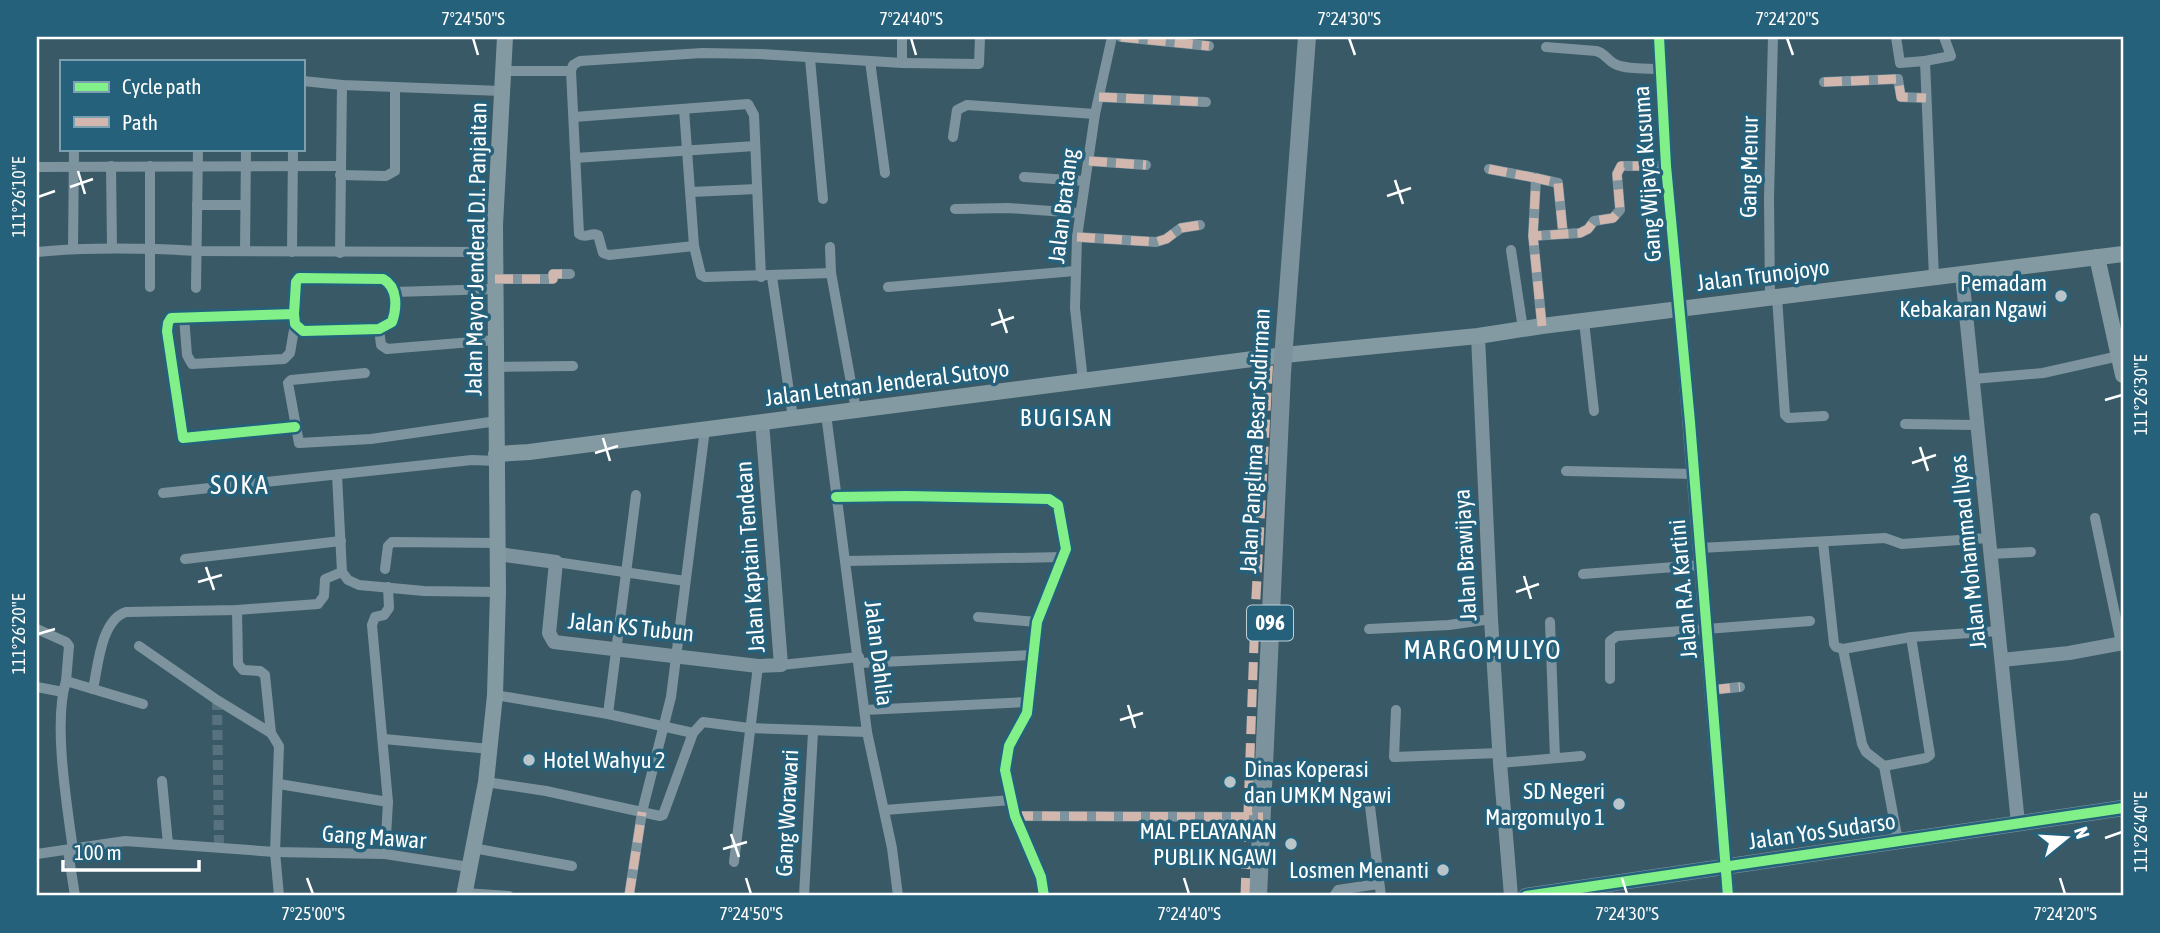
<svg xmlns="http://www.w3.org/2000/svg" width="2160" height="933" font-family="'Asap Condensed',sans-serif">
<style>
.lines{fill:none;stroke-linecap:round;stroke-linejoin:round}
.minor-tunnel{stroke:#57727e;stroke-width:10;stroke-dasharray:10 5;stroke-linecap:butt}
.minor{stroke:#7d949e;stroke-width:10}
.tertiary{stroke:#7d949e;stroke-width:14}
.secondary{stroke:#849aa3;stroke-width:16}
.primary{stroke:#7c939d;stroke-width:18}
.quiet{stroke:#d1b7ad;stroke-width:9;stroke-dasharray:18 9;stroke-linecap:butt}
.cycleway-casing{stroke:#25617b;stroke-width:15}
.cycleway{stroke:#82f089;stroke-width:10}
.ticks{fill:none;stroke:#fff;stroke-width:2.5}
.poi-dot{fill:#bac5ca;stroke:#25617b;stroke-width:2.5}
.labels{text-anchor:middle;stroke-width:7;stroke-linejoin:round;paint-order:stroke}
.shield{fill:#25617b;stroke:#bed0d7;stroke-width:2}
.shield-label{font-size:21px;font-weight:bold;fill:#fff}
.street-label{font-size:23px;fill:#fff;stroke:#25617b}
.poi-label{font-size:23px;fill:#fff;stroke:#25617b;text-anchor:end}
.neighbourhood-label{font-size:24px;letter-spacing:2px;fill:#fff;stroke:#25617b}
.quarter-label{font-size:26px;letter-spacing:2px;fill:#fff;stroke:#25617b}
.neatline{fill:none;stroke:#fff;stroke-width:2.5}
.ticks-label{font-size:18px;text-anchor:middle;fill:#fff}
</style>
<rect width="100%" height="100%" fill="#395967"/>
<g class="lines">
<!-- minor-tunnel -->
<polyline class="minor-tunnel" points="217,700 219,848"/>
<!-- minor -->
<g class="minor">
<polyline points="1121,37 1209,46"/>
<polyline points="1659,37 1666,166 1680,309"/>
<polyline points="1896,37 1900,63 1925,61"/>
<path d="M1546 47 1596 51C1605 53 1607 60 1615 64 1627 70 1647 68 1661 69"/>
<polyline points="810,59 823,199"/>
<polyline points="870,61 885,173"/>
<polyline points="902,63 979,64 980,37"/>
<polyline points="503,71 571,71 573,65 580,61 702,53 760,54 902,63 902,37"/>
<path d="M571 71 579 234C585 239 591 232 598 235L603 253 609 255 694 246"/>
<polyline points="303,81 342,85 501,91"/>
<polyline points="1824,82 1898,79 1901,97 1926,98"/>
<polyline points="1099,97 1206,102"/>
<polyline points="684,109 694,246 701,275 705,277 831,273"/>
<polyline points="574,117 748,104 754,115 761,277"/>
<polyline points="953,137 957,110 967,105 1095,114"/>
<polyline points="575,158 755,146"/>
<polyline points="1089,161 1146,165"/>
<polyline points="111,166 112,248"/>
<polyline points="37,167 340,166"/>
<polyline points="1489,169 1536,178"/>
<polyline points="340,175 386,176 395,171 395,87"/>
<polyline points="1024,177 1085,181"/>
<polyline points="691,192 757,189"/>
<polyline points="197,205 245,205"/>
<polyline points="955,209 1008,208 1079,213"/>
<polyline points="1533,236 1536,178 1558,183 1563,233"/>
<polyline points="1077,237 1156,242 1166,239 1181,228 1200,225"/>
<polyline points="830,247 831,273 856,410"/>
<polyline points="73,249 74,149"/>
<polyline points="1511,250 1523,329"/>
<polyline points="245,251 246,149"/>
<path d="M37 252C90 247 143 248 197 251L495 252"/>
<polyline points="292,252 293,149"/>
<polyline points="340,253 342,85"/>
<polyline points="772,277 793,418"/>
<polyline points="1934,278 1925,61 1951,56 1944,37"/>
<polyline points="495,279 553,279 553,274 570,274"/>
<polyline points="150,287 150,166"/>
<polyline points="888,287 1075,271"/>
<polyline points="196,288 198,149"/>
<polyline points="394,292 496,289"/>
<polyline points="1770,297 1769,198 1773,37"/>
<polyline points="1777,297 1785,415 1788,418 1824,416"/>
<path d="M294 314 296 282 299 278 383 279C398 287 397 308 392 322L379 329 303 331 295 324 294 314 171 318 168 323 167 331 183 438 295 427"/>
<polyline points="184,317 187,355 192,364 284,359 290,353 295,324"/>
<polyline points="1584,321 1594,411"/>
<polyline points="1542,326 1533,236 1580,233 1588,229 1594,221 1613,218 1620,210 1617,174 1621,166 1666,166"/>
<polyline points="379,329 381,345 387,349 496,340"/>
<polyline points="496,367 573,366"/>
<polyline points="365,373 291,380 288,383 299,443 371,439 497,421"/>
<polyline points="1973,379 2043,373 2119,356"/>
<polyline points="1083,381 1075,308 1077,237 1095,114 1112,37"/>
<polyline points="826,414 867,732 892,848 898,896"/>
<polyline points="1905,424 1977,425"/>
<polyline points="1566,471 1694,474"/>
<polyline points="337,475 342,572 348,580 359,585 424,591 498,592"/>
<polyline points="163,493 472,460 496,461"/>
<polyline points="836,497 907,496 1049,499 1058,505 1066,549 1037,622 1027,713 1009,746 1005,770 1015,816 1041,877 1044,896"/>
<polyline points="2095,518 2121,643"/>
<polyline points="1823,542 1834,644 1836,647 1843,649 1862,744 1866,752 1884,766 1898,841"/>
<polyline points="1700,548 1885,538 1902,544 1988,538"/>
<polyline points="1990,554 2031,552"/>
<polyline points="185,559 341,541"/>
<polyline points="846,561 1064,557"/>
<polyline points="556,562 685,581"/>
<polyline points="385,569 388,546 392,542 498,543"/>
<polyline points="1583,574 1701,565"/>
<polyline points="237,610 238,664 243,670 260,671 265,675 271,733 279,746 275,852 279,896"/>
<polyline points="978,617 1037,622"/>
<polyline points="1550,622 1555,758"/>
<polyline points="37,629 66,642 69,646 66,681"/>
<polyline points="1369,629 1449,625 1491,619"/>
<polyline points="139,646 217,700 271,733"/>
<polyline points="1843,649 1911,637 1999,631"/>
<polyline points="859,663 1033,655"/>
<polyline points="781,665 859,657"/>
<polyline points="1610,679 1610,641 1617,636 1810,621"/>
<polyline points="37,687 63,692"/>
<path d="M93 689C98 666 101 620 126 612L237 610 318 604 324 596 325 579 342 572"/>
<polyline points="1712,690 1740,687"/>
<polyline points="495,695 608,714 693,733"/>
<polyline points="865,710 1028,702"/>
<polyline points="1396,710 1394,757 1499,753"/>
<polyline points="608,714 636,495"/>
<polyline points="384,739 490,749"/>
<polyline points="1500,763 1581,756"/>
<polyline points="1884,766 1926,758 1930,755 1911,637"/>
<polyline points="162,781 168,844"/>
<polyline points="486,782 546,791 660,816 663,815 693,733 703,722 749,728 867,732"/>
<polyline points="279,784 388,802"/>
<polyline points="1369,798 1381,896"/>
<polyline points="885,810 1011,800"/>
<polyline points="1015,816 1263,817"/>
<polyline points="473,848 572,866"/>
<path d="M73 850C67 805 53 723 66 681L143 704"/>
<polyline points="68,851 75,896"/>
<polyline points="37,854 125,841 275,852 385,854 469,867"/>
<polyline points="385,854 388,802 372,625 375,617 384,615 389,608 388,587"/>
<polyline points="734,862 758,666"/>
<polyline points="465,893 509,896"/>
<polyline points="629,896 642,812 671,697 705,429"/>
<polyline points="804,896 813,732"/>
<polyline points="1334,896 1338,890 1378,884"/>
</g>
<!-- tertiary -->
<g class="tertiary">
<polyline points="1962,275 2018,823"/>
<polyline points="1680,309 1728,896"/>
<polyline points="1478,336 1491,619 1500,763 1511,896"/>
<polyline points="498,554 556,562 549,633 554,642 758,666 781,665 762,422"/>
<polyline points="2002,660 2069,653 2123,643"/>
</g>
<!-- secondary -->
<g class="secondary">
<polyline points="2097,257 2123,375"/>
<polyline points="496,454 529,452 1284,355 1478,336 1542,326 2123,254"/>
<polyline points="464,896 486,782 495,695 498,592 495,225 505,37"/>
<polyline points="1526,896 2123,808"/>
</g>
<!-- primary -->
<polyline class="primary" points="1258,896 1282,373 1307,37"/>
<!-- quiet -->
<g class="quiet">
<polyline points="1121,37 1209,46"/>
<polyline points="1824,82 1898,79 1901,97 1926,98"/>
<polyline points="1099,97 1206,102"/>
<polyline points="1089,161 1146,165"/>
<polyline points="1489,169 1536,178"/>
<polyline points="1533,236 1536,178 1558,183 1563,233"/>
<polyline points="1077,237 1156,242 1166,239 1181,228 1200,225"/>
<polyline points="495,279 553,279 553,274 570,274"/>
<polyline points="1542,326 1533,236 1580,233 1588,229 1594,221 1613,218 1620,210 1617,174 1621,166 1666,166"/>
<polyline points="1712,690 1740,687"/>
<polyline points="1015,816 1263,817"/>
<polyline points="629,896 642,812"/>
<polyline points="1245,896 1255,615 1269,357"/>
</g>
<!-- cycleway casing -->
<g class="cycleway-casing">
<g id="cycleway">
<polyline points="1659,37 1666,166 1690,422 1728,896"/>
<path d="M294 314 296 282 299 278 383 279C398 287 397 308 392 322L379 329 303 331 295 324 294 314 171 318 168 323 167 331 183 438 295 427"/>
<polyline points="836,497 907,496 1049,499 1058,505 1066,549 1037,622 1027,713 1009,746 1005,770 1015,816 1041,877 1044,896"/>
<polyline points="1526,896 2123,808"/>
</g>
</g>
<!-- cycleway -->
<use href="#cycleway" class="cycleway"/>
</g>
<!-- ticks -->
<path class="ticks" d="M473 38 478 55M911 38 916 55M1349 38 1355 55M1787 38 1793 55M78 171 85 194M1395 180 1403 204M70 187 93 179M1387 196 1411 188M38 197 55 191M999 309 1007 333M991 325 1014 317M2105 400 2122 395M603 438 610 461M1920 447 1928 471M595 453 618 446M1912 463 1936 455M206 567 214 590M1524 576 1531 599M198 582 222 575M1516 592 1539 584M38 634 55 629M1128 705 1135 728M1120 720 1143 713M731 834 739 857M2105 838 2122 832M723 849 747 842M307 878 313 894M746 878 751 894M1184 878 1189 894M1622 878 1627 894M2060 878 2065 894"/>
<!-- markers -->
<g class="poi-dot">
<circle cx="2061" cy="296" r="7"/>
<circle cx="529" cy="760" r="7"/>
<circle cx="1230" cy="782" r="7"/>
<circle cx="1619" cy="804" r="7"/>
<circle cx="1291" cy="844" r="7"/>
<circle cx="1443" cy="870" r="7"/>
</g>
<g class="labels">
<!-- shield labels -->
<rect class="shield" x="1247" y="605.5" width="46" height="35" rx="5"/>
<g class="shield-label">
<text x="1270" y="630">096</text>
</g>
<!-- street labels -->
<g class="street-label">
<text transform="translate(1749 167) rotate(-89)" y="8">Gang Menur</text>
<text transform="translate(1647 174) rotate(-94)" y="8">Gang Wijaya Kusuma</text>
<text transform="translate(1063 206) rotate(-83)" y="8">Jalan Bratang</text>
<text transform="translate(476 249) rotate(-89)" y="8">Jalan Mayor Jenderal D.I. Panjaitan</text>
<text transform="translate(1763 275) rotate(-7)" y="8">Jalan Trunojoyo</text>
<text transform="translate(887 383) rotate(-7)" y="8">Jalan Letnan Jenderal Sutoyo</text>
<text transform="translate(1255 441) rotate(-87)" y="8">Jalan Panglima Besar Sudirman</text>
<text transform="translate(1968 552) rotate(-96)" y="8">Jalan Mohammad Ilyas</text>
<text transform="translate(1465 555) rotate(-93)" y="8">Jalan Brawijaya</text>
<text transform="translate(750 557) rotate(-94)" y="8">Jalan Kaptain Tendean</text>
<text transform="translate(1683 589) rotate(-95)" y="8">Jalan R.A. Kartini</text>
<text transform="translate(631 627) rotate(6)" y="8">Jalan KS Tubun</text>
<text transform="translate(879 653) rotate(83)" y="8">Jalan Dahlia</text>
<text transform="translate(787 813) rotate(-87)" y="8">Gang Worawari</text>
<text transform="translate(1822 831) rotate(-8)" y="8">Jalan Yos Sudarso</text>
<text transform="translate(374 837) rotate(4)" y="8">Gang Mawar</text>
</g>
<!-- poi labels -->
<g class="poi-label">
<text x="2047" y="291">Pemadam<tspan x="2047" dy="26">Kebakaran Ngawi</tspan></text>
<text x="543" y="768" text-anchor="start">Hotel Wahyu 2</text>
<text x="1244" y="777" text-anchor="start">Dinas Koperasi<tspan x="1244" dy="26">dan UMKM Ngawi</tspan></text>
<text x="1605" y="799">SD Negeri<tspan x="1605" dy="26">Margomulyo 1</tspan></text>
<text x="1277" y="839">MAL PELAYANAN<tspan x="1277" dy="26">PUBLIK NGAWI</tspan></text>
<text x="1429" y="878">Losmen Menanti</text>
</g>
<!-- neighbourhood labels -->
<g class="neighbourhood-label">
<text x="1067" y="426">BUGISAN</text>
</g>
<!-- quarter labels -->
<g class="quarter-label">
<text x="240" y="494">SOKA</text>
<text x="1483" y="659">MARGOMULYO</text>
</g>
</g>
<!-- border -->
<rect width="2160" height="933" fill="none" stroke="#25617b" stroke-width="77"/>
<!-- legend -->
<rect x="60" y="60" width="245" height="91" fill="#25617b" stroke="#7ca0b0" stroke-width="2"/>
<rect x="74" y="82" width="35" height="10" fill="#82f089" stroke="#7ca0b0" stroke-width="2"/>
<text x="122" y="94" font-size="21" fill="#ffffff">Cycle path</text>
<rect x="74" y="117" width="35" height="10" fill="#d1b7ad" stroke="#7ca0b0" stroke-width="2"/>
<text x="122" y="130" font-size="21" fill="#ffffff">Path</text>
<!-- north arrow -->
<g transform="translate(2066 838) rotate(72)" stroke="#25617b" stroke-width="5" paint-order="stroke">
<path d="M0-5L12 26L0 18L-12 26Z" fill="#ffffff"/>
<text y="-10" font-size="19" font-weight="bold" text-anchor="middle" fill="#ffffff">N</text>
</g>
<!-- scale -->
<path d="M63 860v10h136v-10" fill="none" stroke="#ffffff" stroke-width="3.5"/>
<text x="74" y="860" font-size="21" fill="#ffffff" stroke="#25617b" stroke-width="5" paint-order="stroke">100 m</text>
<rect x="38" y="38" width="2084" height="856" class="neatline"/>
<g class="ticks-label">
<text x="473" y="25">7°24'50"S</text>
<text x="911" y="25">7°24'40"S</text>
<text x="1349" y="25">7°24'30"S</text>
<text x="1787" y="25">7°24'20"S</text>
<text transform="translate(19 197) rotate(-90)" y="6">111°26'10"E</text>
<text transform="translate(2141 395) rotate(-90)" y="6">111°26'30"E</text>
<text transform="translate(19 634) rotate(-90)" y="6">111°26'20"E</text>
<text transform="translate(2141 832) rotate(-90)" y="6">111°26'40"E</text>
<text x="313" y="920">7°25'00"S</text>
<text x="751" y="920">7°24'50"S</text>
<text x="1189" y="920">7°24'40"S</text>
<text x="1627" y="920">7°24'30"S</text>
<text x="2065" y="920">7°24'20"S</text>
</g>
</svg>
